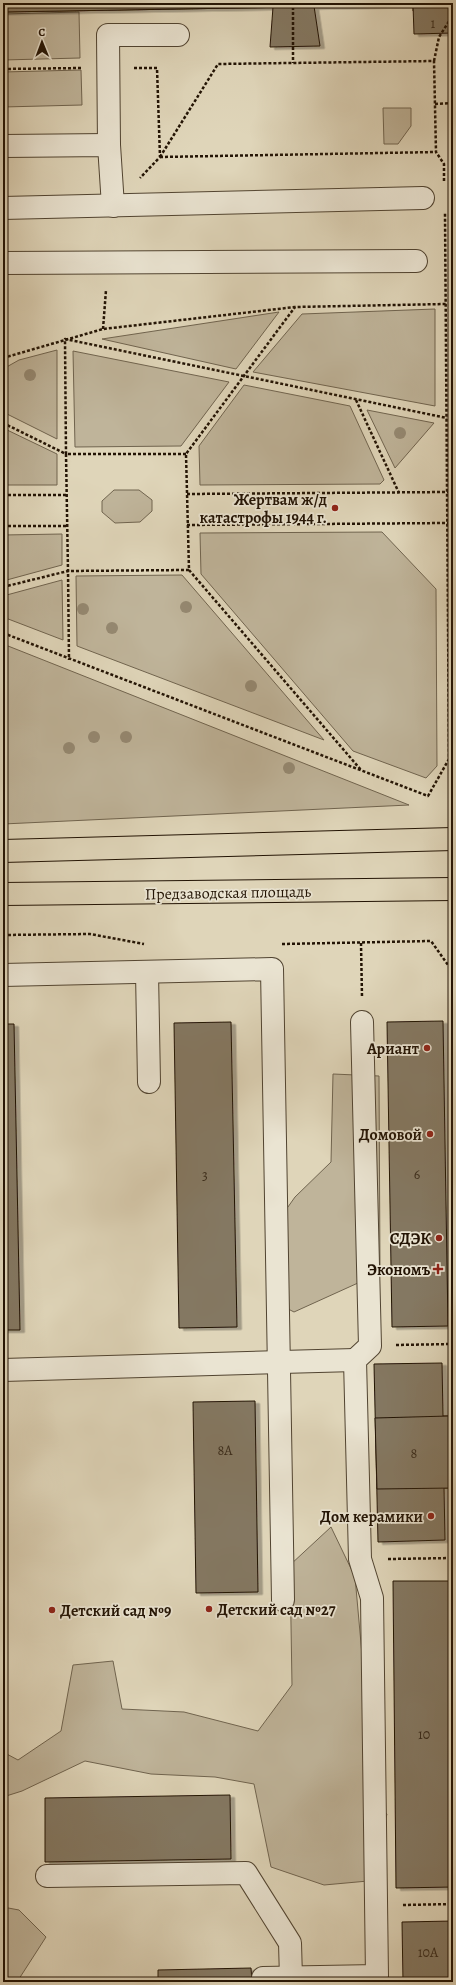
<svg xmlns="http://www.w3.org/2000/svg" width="456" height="1985" font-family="Alegreya,serif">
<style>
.green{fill:#bfb49a;stroke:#70644f}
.building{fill:#847862;stroke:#221304;filter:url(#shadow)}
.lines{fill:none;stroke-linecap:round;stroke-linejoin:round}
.minor-casing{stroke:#514431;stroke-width:24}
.major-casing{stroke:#221304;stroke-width:24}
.path{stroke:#221304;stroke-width:2.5;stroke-dasharray:3 2;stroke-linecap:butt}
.minor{stroke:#eae4d2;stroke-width:22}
.major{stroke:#dfd5b9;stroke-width:22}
.tree{fill:#958972}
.poi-dot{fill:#8f2418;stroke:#eae4d2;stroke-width:1.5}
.labels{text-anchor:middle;stroke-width:3.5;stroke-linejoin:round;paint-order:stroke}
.number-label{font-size:14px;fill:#3a2c1c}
.poi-label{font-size:16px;font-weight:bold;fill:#221304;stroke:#eae4d2;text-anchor:end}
.street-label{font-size:16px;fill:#221304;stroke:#eae4d2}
</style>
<defs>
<filter id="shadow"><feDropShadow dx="4.5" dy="2.5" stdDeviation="0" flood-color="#0004"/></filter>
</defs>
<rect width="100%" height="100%" fill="#dfd5b9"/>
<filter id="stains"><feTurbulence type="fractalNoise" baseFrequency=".005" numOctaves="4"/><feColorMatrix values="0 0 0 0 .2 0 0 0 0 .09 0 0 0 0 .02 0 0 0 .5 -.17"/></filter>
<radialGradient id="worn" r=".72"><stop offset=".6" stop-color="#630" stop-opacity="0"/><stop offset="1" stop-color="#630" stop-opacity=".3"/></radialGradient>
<!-- green -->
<g class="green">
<polygon points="79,12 80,58 3,60 3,14"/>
<polygon points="81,70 82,105 3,107 3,72"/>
<polygon points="383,108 411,108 411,126 398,144 384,144"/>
<polygon points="451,108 453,108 452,163"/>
<polygon points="435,309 435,406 253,372 302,314"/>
<polygon points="279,312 236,369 102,339"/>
<polygon points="57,350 57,439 3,412 3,369 19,360"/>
<polygon points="73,351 229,382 181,446 75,447"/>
<polygon points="244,385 350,406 384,480 380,484 200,485 199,446"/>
<polygon points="367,410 434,423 395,468"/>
<polygon points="3,428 57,454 57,485 3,485"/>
<polygon points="114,490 139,490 152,500 152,511 140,522 115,523 102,512 102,501"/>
<polygon points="382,532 436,589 437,766 426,778 353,751 201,574 200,533"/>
<polygon points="62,534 62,565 3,581 3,535"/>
<polygon points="182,575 324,740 77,646 76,576"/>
<polygon points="62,580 63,640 3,617 3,596"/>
<polygon points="3,644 409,805 3,824"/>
<polygon points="333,1074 379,1076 380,1273 294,1312 271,1300 271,1231 295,1197 331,1162"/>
<polygon points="331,1527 355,1577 365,1688 364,1797 387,1814 368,1881 324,1885 271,1867 254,1784 215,1777 151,1774 85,1761 22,1791 3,1797 3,1752 18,1760 61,1731 73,1665 113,1661 122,1709 184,1712 258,1731 292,1685 290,1565"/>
<polygon points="3,1907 19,1910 46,1937 17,1982 3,1982"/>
</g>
<!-- building -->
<g class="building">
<polygon points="3,3 453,3 453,11 413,11 413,5 3,12"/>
<polygon points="3,3 453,3 453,33 414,34 413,5 3,12"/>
<polygon points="314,6 320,46 270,47 273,7"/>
<polygon points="443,1021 448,1326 392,1327 387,1022"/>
<polygon points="231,1022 237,1327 179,1328 174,1023"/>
<polygon points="3,1024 14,1024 20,1330 3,1330"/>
<polygon points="442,1363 443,1416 453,1416 453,1488 444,1488 445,1540 378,1542 374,1364"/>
<polygon points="255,1401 258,1592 196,1593 193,1402"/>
<polygon points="449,1416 453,1416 453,1488 377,1489 375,1418"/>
<polygon points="393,1581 453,1581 453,1887 396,1888"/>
<polygon points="230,1795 231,1859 45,1862 45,1798"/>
<polygon points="453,1921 453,1982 403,1982 402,1922"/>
<polygon points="251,1968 252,1982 158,1982 158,1970"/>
</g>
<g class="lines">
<!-- minor casing -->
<g class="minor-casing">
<g id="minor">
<polyline points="109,145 108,35 178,35"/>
<polyline points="3,146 109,145 113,206"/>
<polyline points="3,208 423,198"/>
<polyline points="3,263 416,261"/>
<polyline points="147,972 149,1082"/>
<polyline points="3,975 272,969 283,1600"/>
<polyline points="3,1370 355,1360"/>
<polyline points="47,1876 246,1873 290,1943 291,1978"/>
<polyline points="263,1982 263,1978 377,1976 372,1598 360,1559 355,1360 370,1346 362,1022"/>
</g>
</g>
<!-- major casing -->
<g class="major-casing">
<g id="major">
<polyline points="3,851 453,839"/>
<polyline points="3,894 453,889"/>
</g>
</g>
<!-- path -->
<g class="path">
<polyline points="293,7 293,63"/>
<polyline points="434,61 439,37 453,15"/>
<polyline points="134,68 157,68 160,157 140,178"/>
<polyline points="3,69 81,68"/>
<polyline points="435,104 453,103"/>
<polyline points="160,157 218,64 434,61 436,152 444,164 444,182"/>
<polyline points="160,157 436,152"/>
<polyline points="103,329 106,290"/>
<polyline points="3,358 103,329 295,307 446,304"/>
<polyline points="356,400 399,493"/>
<polyline points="3,423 66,454 65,339 447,418"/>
<polyline points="186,454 66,454 68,571 189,570 186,454 295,307"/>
<polyline points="187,494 448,492"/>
<polyline points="3,495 67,495"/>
<polyline points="187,525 448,523"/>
<polyline points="3,526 67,526"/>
<polyline points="189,570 361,770"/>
<polyline points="3,587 68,571 69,660"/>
<polyline points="3,633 428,796 449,759 445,213"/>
<polyline points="3,935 90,934 144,944"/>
<polyline points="361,943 362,997"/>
<polyline points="282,944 431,941 453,972"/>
<polyline points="396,1345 453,1344"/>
<polyline points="388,1559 453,1558"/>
<polyline points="403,1905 453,1904"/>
</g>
<!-- minor -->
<use href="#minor" class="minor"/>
<!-- major -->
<use href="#major" class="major"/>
</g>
<!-- trees -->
<g class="tree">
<circle cx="30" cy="375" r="6"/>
<circle cx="400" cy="433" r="6"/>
<circle cx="186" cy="607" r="6"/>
<circle cx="83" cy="609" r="6"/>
<circle cx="112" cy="628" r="6"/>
<circle cx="251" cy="686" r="6"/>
<circle cx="94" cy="737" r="6"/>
<circle cx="126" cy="737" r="6"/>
<circle cx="69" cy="748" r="6"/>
<circle cx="289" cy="768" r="6"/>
</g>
<!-- markers -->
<g class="poi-dot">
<circle cx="335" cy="508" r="4"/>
<circle cx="427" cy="1048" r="4"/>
<circle cx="430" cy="1134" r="4"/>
<circle cx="439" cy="1238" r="4"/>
<path d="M436 1263h4v4h4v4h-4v4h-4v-4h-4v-4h4z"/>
<circle cx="431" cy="1516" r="4"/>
<circle cx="209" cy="1609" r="4"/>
<circle cx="52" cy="1610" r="4"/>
</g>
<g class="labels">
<!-- number labels -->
<g class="number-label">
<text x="433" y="28">1</text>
<text x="417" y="1179">6</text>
<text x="205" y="1180">3</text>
<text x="225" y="1455">8А</text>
<text x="414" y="1458">8</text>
<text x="424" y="1739">10</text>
<text x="428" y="1957">10А</text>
</g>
<!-- poi labels -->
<g class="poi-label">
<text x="327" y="505">Жертвам ж/д<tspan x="327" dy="18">катастрофы 1944 г.</tspan></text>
<text x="419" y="1054">Ариант</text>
<text x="422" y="1140">Домовой</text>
<text x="431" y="1244">СДЭК</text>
<text x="430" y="1275">Экономъ</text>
<text x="423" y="1522">Дом керамики</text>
<text x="217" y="1615" text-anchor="start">Детский сад №27</text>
<text x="60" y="1616" text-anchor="start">Детский сад №9</text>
</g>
<!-- street labels -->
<g class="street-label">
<text transform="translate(228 892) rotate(-1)" y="6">Предзаводская площадь</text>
</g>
</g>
<!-- margin -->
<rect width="456" height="1985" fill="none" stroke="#dfd5b9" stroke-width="16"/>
<rect x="4" y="4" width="448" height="1977" fill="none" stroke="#221304" stroke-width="2"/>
<rect x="8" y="8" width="440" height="1969" fill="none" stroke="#221304"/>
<!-- north arrow -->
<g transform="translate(42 42) rotate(359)" stroke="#eae4d2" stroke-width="3" paint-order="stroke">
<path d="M0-3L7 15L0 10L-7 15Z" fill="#221304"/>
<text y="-6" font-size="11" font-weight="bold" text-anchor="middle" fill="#221304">С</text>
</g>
<rect width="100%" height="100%" filter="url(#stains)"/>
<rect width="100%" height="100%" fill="url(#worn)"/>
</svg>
